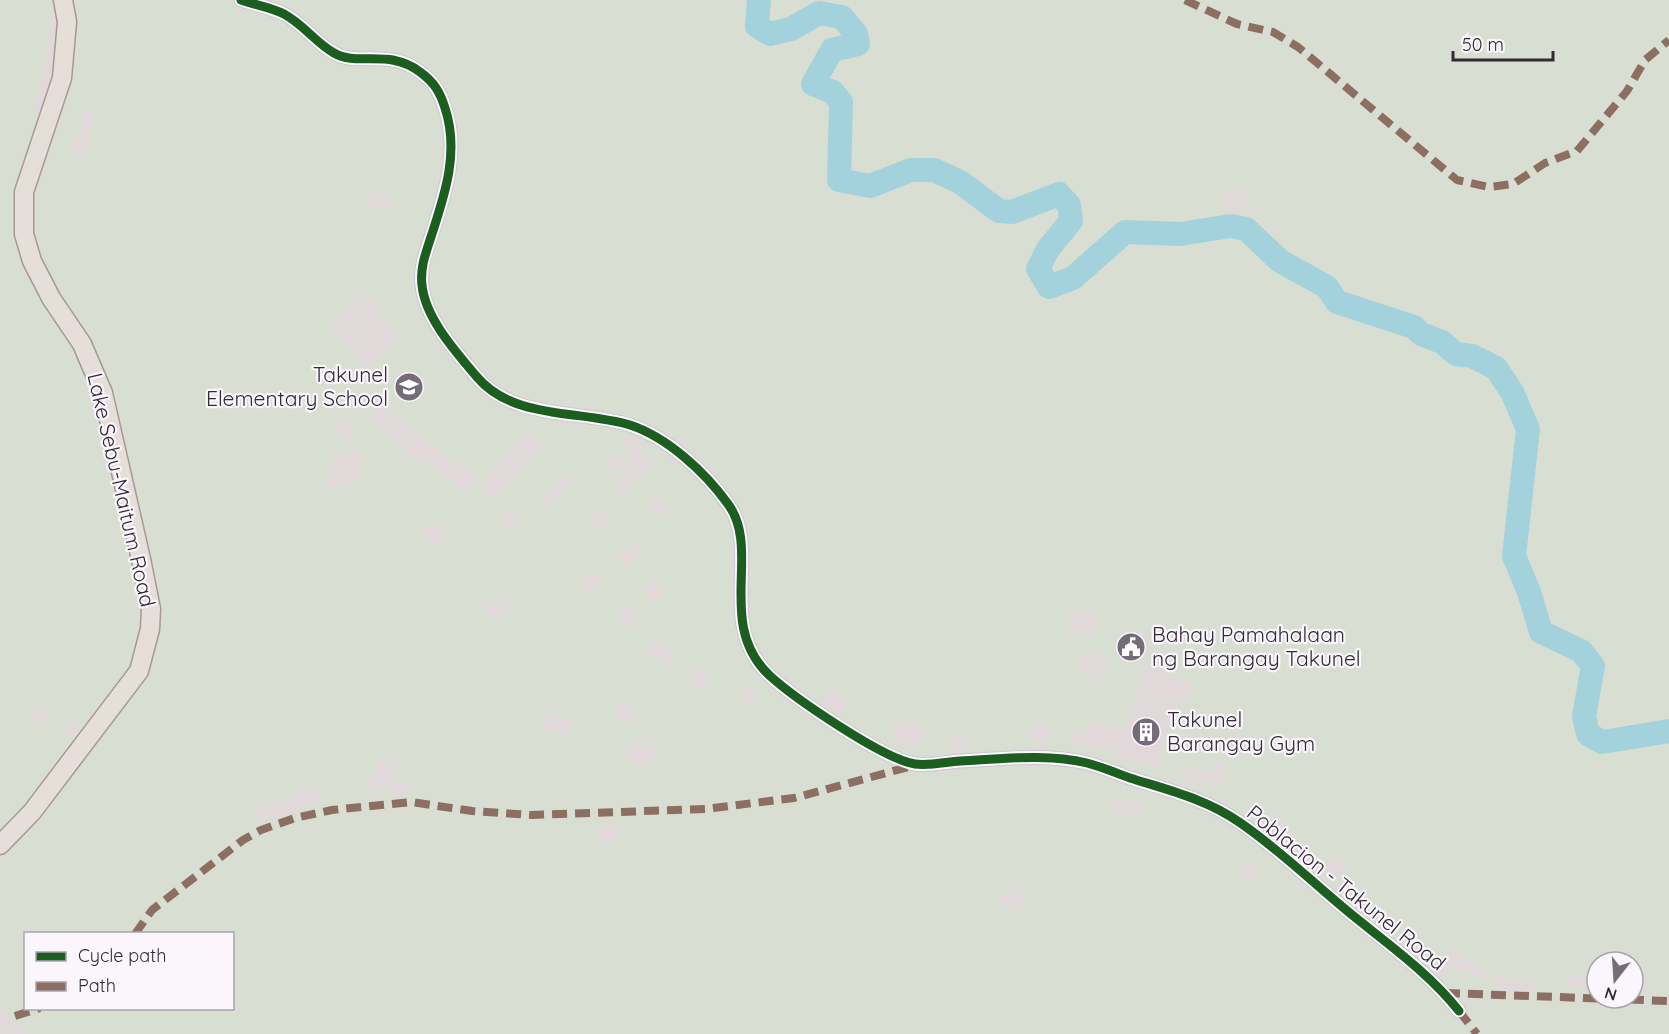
<svg xmlns="http://www.w3.org/2000/svg" width="1669" height="1034" font-family="Quicksand,sans-serif">
<style>
.green{fill:#d9ded3;fill-rule:evenodd}
.lines{fill:none;stroke-linecap:round;stroke-linejoin:round}
.river{stroke:#a3d2dc;stroke-width:24}
.building{fill:#e1d8da}
.minor-casing{stroke:#cec5d2;stroke-width:15}
.primary-casing{stroke:#a69993;stroke-width:21}
.minor{stroke:#fdfcfe;stroke-width:12}
.primary{stroke:#e5ded9;stroke-width:18}
.quiet{stroke:#8d6e63;stroke-width:8;stroke-dasharray:15 8;stroke-linecap:butt}
.cycleway-casing{stroke:#faf6fc;stroke-width:13}
.cycleway{stroke:#1b5e20;stroke-width:9}
.labels{text-anchor:middle;stroke-width:4.5;stroke-linejoin:round;paint-order:stroke}
.poi-label{font-size:21px;fill:#322a34;stroke:#faf6fc;text-anchor:start}
.street-label{font-size:21px;fill:#322a34;stroke:#faf6fc}
</style>
<rect width="100%" height="100%" fill="#f4e8f8"/>
<!-- green -->
<path class="green" d="M0 0H1669V1034H0ZM26 934H232V1008H26ZM1597 962H1633V998H1597Z"/>
<g class="lines">
<!-- river -->
<polyline class="river" points="759,0 757,26 770,34 791,29 819,13 842,17 856,34 858,44 832,50 813,84 833,92 841,102 839,180 870,186 911,170 934,170 960,182 999,211 1012,212 1059,194 1069,205 1071,221 1048,249 1038,269 1049,287 1073,278 1125,232 1180,234 1231,226 1246,229 1280,261 1327,287 1337,302 1414,327 1421,334 1442,342 1456,354 1472,356 1496,368 1512,392 1528,429 1514,556 1529,592 1541,632 1581,651 1593,666 1584,716 1588,734 1602,742 1669,731"/>
</g>
<!-- building -->
<g class="building">
<polygon points="49,11 54,11 56,23 51,76 39,111 33,109 46,65 44,61 52,24 49,24"/>
<polygon points="83,112 95,114 85,157 71,152 75,136 80,138"/>
<polygon points="1240,185 1252,204 1230,215 1217,200"/>
<polygon points="369,192 393,197 391,209 366,206"/>
<polygon points="365,293 380,307 376,311 401,338 371,364 364,368 352,357 357,352 329,326 357,296 360,299"/>
<polygon points="381,405 477,480 467,492 426,461 424,464 369,421"/>
<polygon points="343,419 356,431 348,441 334,429"/>
<polygon points="526,430 543,443 495,500 479,488"/>
<polygon points="620,433 639,438 646,446 636,449 657,463 645,470 649,474 637,473 628,494 617,489 625,471 605,465 610,453 630,463"/>
<polygon points="361,450 364,460 357,462 362,481 328,487 325,476 333,474 331,457"/>
<polygon points="565,474 572,480 549,505 541,499"/>
<polygon points="655,497 669,503 662,517 649,510"/>
<polygon points="597,509 611,519 601,532 587,522"/>
<polygon points="511,510 520,520 506,527 499,520 499,515"/>
<polygon points="437,521 447,539 436,546 424,530"/>
<polygon points="636,542 644,551 626,566 616,558"/>
<polygon points="590,570 600,576 588,594 578,587"/>
<polygon points="653,579 664,593 654,601 642,587"/>
<polygon points="505,597 511,609 492,619 486,607"/>
<polygon points="624,607 637,612 630,629 617,623"/>
<polygon points="1070,611 1095,615 1092,635 1067,631"/>
<polygon points="1123,632 1146,640 1138,662 1115,654"/>
<polygon points="656,640 677,652 669,666 648,653"/>
<polygon points="1084,650 1109,657 1101,680 1077,672"/>
<polygon points="1146,664 1194,685 1186,701 1178,697 1158,768 1116,756 1118,750 1068,744 1072,731 1086,735 1088,722 1124,728"/>
<polygon points="694,666 709,672 703,688 688,682"/>
<polygon points="745,685 757,690 751,704 739,698"/>
<polygon points="830,689 846,698 840,714 823,702"/>
<polygon points="619,702 638,709 633,725 614,718"/>
<polygon points="39,707 51,714 43,726 31,720"/>
<polygon points="544,714 573,719 570,734 542,729"/>
<polygon points="73,719 82,726 72,739 63,732"/>
<polygon points="895,720 924,727 921,744 913,742 912,748 896,744 898,736 892,734"/>
<polygon points="1035,723 1049,727 1048,742 1034,742 1033,737 1029,736"/>
<polygon points="965,737 966,750 951,754 950,738"/>
<polygon points="630,743 652,749 660,751 647,767 625,761"/>
<polygon points="379,759 397,764 391,781 406,779 407,790 402,791 402,795 391,797 388,783 368,790 365,779 374,776"/>
<polygon points="1217,762 1229,767 1219,789 1200,780 1198,787 1184,784 1187,774 1177,770 1179,765 1212,773"/>
<polygon points="316,785 320,802 296,808 297,813 257,822 254,813 257,812 255,808 295,797 293,791"/>
<polygon points="1111,798 1145,803 1145,814 1138,814 1138,819 1107,810"/>
<polygon points="1276,820 1286,829 1276,839 1266,830"/>
<polygon points="602,823 618,827 614,843 600,839"/>
<polygon points="1335,856 1347,867 1333,882 1322,871"/>
<polygon points="1247,858 1261,868 1253,880 1238,872"/>
<polygon points="1016,886 1028,897 1015,912 998,900"/>
<polygon points="1454,950 1464,956 1463,959 1486,968 1482,978 1446,964"/>
<polygon points="1439,961 1451,967 1444,980 1434,972"/>
<polygon points="1571,973 1588,980 1583,991 1567,984"/>
<polygon points="1490,974 1535,985 1532,995 1513,989 1512,993 1496,990 1497,984 1488,981"/>
<polygon points="1633,974 1647,975 1645,995 1633,994"/>
<polygon points="0,1008 31,1034 0,1034"/>
</g>
<g class="lines">
<!-- minor casing -->
<g class="minor-casing">
<path id="minor" d="M241 0C255 5 270 7 284 14 303 24 316 43 334 53 358 67 389 48 420 72 434 82 440 92 445 108 460 153 444 197 430 240 425 255 420 269 422 285 425 318 456 352 477 377 513 420 581 410 630 425 667 437 705 472 728 504 762 550 715 623 769 675 794 698 883 759 915 764 929 766 946 762 960 761 1002 759 1046 753 1087 763 1102 767 1116 773 1130 778 1168 790 1206 799 1239 822 1279 849 1314 884 1351 914 1389 945 1429 973 1459 1011"/>
</g>
<!-- primary casing -->
<g class="primary-casing">
<polyline id="primary" points="0,845 32,812 139,671 150,629 151,609 141,559 103,393 82,344 51,298 32,261 24,234 24,192 62,78 67,22 63,0"/>
</g>
<!-- minor -->
<use href="#minor" class="minor"/>
<!-- primary -->
<use href="#primary" class="primary"/>
<!-- quiet -->
<g class="quiet">
<polyline points="1185,0 1237,24 1273,32 1298,47 1457,180 1489,187 1513,184 1545,163 1577,151 1627,91 1645,60 1669,40"/>
<polyline points="135,934 152,910 243,840 261,830 295,818 332,810 411,802 472,811 531,815 705,809 794,798 912,766"/>
<polyline points="1445,993 1669,1001"/>
<polyline points="1459,1011 1477,1034"/>
<polyline points="15,1016 40,1008"/>
</g>
<!-- cycleway casing -->
<g class="cycleway-casing">
<path id="cycleway" d="M241 0C255 5 270 7 284 14 303 24 316 43 334 53 358 67 389 48 420 72 434 82 440 92 445 108 460 153 444 197 430 240 425 255 420 269 422 285 425 318 456 352 477 377 513 420 581 410 630 425 667 437 705 472 728 504 762 550 715 623 769 675 794 698 883 759 915 764 929 766 946 762 960 761 1002 759 1046 753 1087 763 1102 767 1116 773 1130 778 1168 790 1206 799 1239 822 1279 849 1314 884 1351 914 1389 945 1429 973 1459 1011"/>
</g>
<!-- cycleway -->
<use href="#cycleway" class="cycleway"/>
</g>
<!-- icons -->
<defs>
<g id="school-disc" transform="scale(1.5)"><circle r="9.5" fill="#766c79" stroke="#faf6fc"/><path d="M0-5L7-2L0 1L-7-2ZM-4 1L0 2.5L4 1V4Q0 6-4 4Z" fill="#fff"/></g>
<g id="civic-disc" transform="scale(1.5)"><circle r="9.5" fill="#766c79" stroke="#faf6fc"/><path d="M-.6-6.5H3V-4.5H.6V-3L4-1V1h2V6H-6V1h2V-1L-.6-3ZM-1.2 2.5V6h2.4V2.5Z" fill="#fff"/></g>
<g id="building-disc" transform="scale(1.5)"><circle r="9.5" fill="#766c79" stroke="#faf6fc"/><path d="M-4-6H4V6H1V3H-1V6H-4ZM-2.5-4.3h1.7v1.8h-1.7ZM.8-4.3h1.7v1.8H.8ZM-2.5-1h1.7V.8h-1.7ZM.8-1h1.7V.8H.8Z" fill="#fff"/></g>
</defs>
<g fill-rule="evenodd">
<use href="#school-disc" x="409" y="387"/>
<use href="#civic-disc" x="1131" y="647"/>
<use href="#building-disc" x="1146" y="732"/>
</g>
<g class="labels">
<!-- poi labels -->
<g class="poi-label">
<text x="388" y="382" text-anchor="end">Takunel<tspan x="388" dy="24">Elementary School</tspan></text>
<text x="1152" y="642">Bahay Pamahalaan<tspan x="1152" dy="24">ng Barangay Takunel</tspan></text>
<text x="1167" y="727">Takunel<tspan x="1167" dy="24">Barangay Gym</tspan></text>
</g>
<!-- street labels -->
<g class="street-label">
<text transform="translate(121 490) rotate(77)" y="7">Lake Sebu-Maitum Road</text>
<text transform="translate(1346 888) rotate(39)" y="7">Poblacion - Takunel Road</text>
</g>
</g>
<!-- legend -->
<rect x="24" y="932" width="210" height="78" fill="#faf6fc" stroke="#aaa4ac" stroke-width="1.5"/>
<rect x="36" y="952" width="30" height="9" fill="#1b5e20" stroke="#aaa4ac" stroke-width="1.5"/>
<text x="78" y="962" font-size="18" fill="#322a34">Cycle path</text>
<rect x="36" y="982" width="30" height="9" fill="#8d6e63" stroke="#aaa4ac" stroke-width="1.5"/>
<text x="78" y="992" font-size="18" fill="#322a34">Path</text>
<!-- north arrow -->
<g transform="translate(1615 980) rotate(197)"><circle r="28" fill="#faf6fc" stroke="#aaa4ac" stroke-width="1.5"/>
<path d="M0-4.5L10 22L0 15L-10 22Z" fill="#766c79"/>
<text y="-9" font-size="16" font-weight="bold" text-anchor="middle" fill="#322a34">N</text>
</g>
<!-- scale -->
<path d="M1453 51v9h100v-9" fill="none" stroke="#322a34" stroke-width="3"/>
<text x="1462" y="51" font-size="18" fill="#322a34" stroke="#faf6fc" stroke-width="4.5" paint-order="stroke">50 m</text>
</svg>
